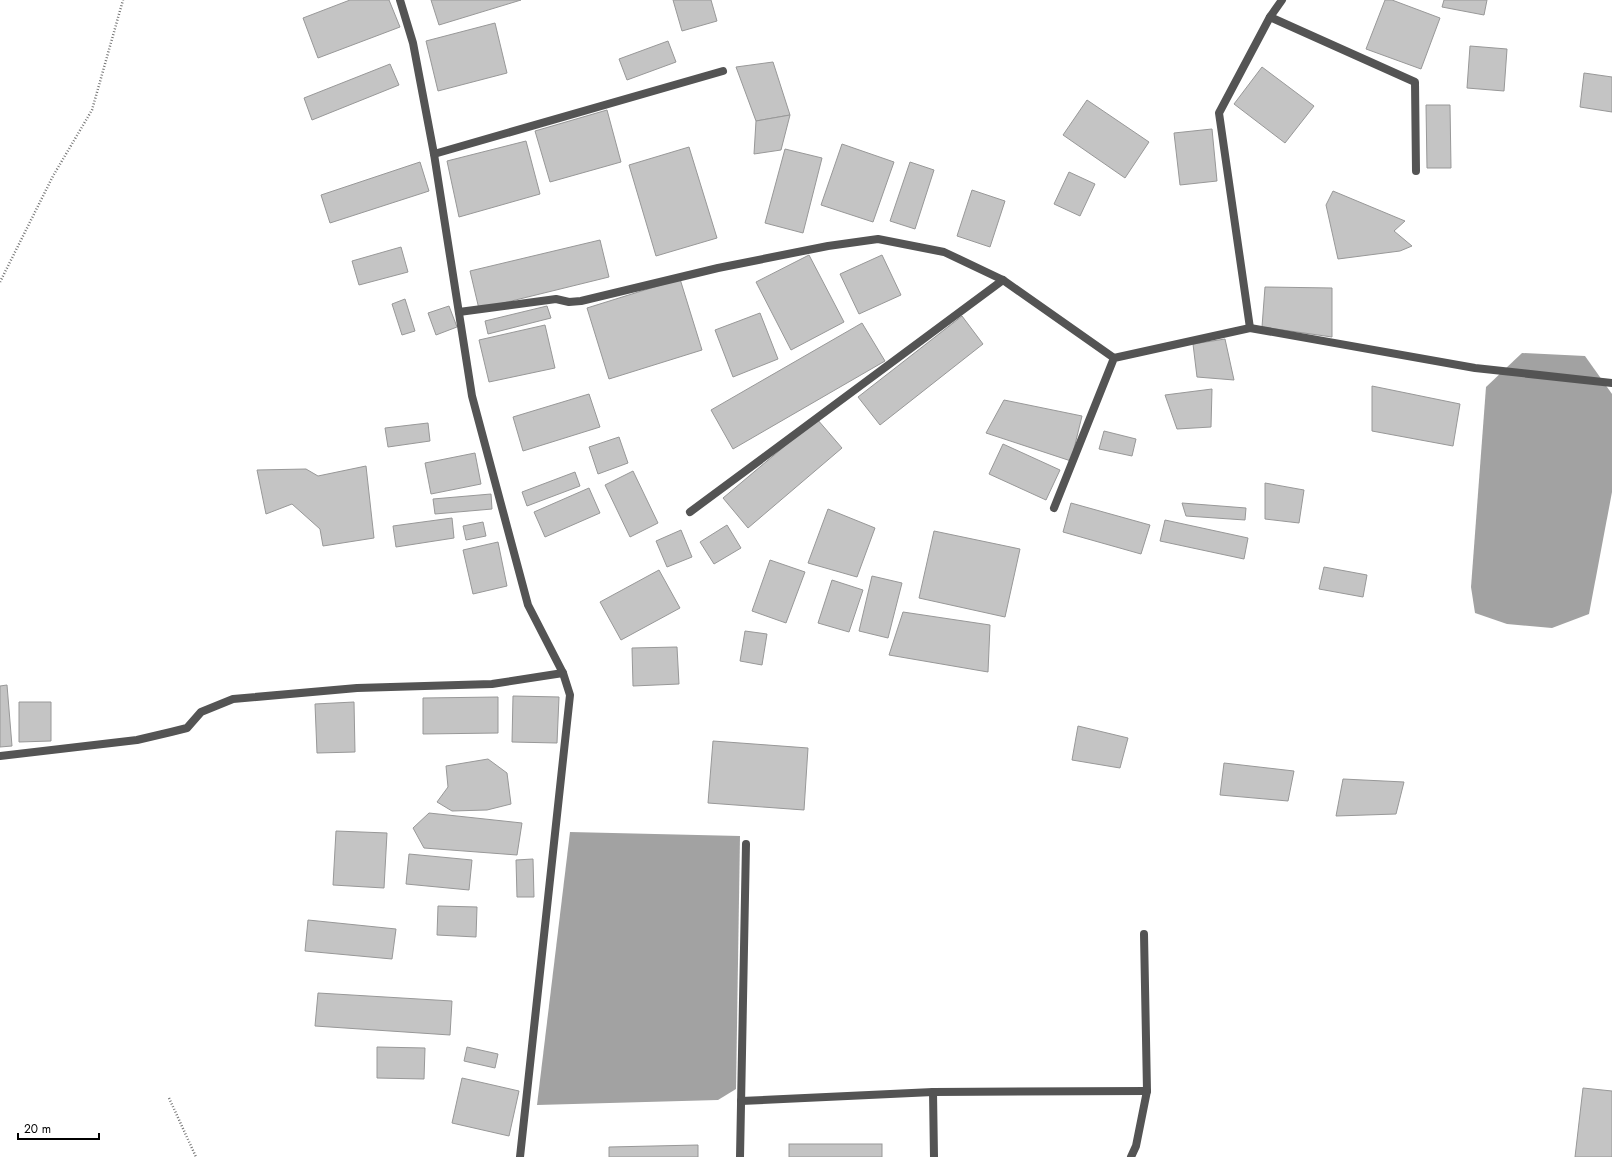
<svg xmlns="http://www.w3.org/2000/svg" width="1612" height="1157" font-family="Jost,sans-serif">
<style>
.water{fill:#a2a2a2}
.building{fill:#c4c4c4;stroke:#989898}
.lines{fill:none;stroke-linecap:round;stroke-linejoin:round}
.path{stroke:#767676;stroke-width:2.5;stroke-dasharray:1 2;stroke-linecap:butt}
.street{stroke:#545454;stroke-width:8}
</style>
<rect width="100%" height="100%" fill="#fff"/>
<!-- water -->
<g class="water">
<polygon points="1522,353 1585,356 1612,394 1612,492 1589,614 1552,628 1507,624 1475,613 1471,587 1486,387"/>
<polygon points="570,832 740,836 736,1089 718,1100 537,1105"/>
</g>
<!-- building -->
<g class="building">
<polygon points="350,0 389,0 400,27 318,58 303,18"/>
<polygon points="431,0 521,0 439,25"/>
<polygon points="673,0 711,0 717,21 682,31"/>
<polygon points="1385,0 1392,0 1440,18 1421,69 1366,49"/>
<polygon points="1444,0 1487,0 1484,15 1442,7"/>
<polygon points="495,23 507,73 438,91 426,41"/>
<polygon points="668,41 676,62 627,80 619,59"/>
<polygon points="1470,46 1507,49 1504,91 1467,88"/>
<polygon points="773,62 790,115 756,121 736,67"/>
<polygon points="390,64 399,85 312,120 304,98"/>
<polygon points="1262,67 1314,106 1285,143 1234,104"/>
<polygon points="1584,73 1612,77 1612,112 1580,107"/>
<polygon points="1087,100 1149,142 1125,178 1063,135"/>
<polygon points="1426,105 1450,105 1451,168 1427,168"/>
<polygon points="607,110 621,162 550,182 535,131"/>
<polygon points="790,115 781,150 754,154 756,121"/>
<polygon points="1212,129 1217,181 1180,185 1174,133"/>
<polygon points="526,141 540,194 459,217 447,161"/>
<polygon points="842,144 894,162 873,222 821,205"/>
<polygon points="689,147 717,238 656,256 629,165"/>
<polygon points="785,149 822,158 803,233 765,223"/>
<polygon points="420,162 429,191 330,223 321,195"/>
<polygon points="910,162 934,170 915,229 890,221"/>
<polygon points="1069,172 1095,184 1080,216 1054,204"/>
<polygon points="972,190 1005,201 990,247 957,236"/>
<polygon points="1333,191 1405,221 1394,231 1412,246 1400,251 1338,259 1326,205"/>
<polygon points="600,240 609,277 479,309 470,271"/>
<polygon points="401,247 408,272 359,285 352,261"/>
<polygon points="809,255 844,322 791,350 756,282"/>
<polygon points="882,255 901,295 859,314 840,274"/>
<polygon points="680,279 702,350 609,379 587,308"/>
<polygon points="1265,287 1332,288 1332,337 1262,327"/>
<polygon points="405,299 415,331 402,335 392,304"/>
<polygon points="449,306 457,327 436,335 428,313"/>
<polygon points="547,306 551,318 488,334 485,321"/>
<polygon points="760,313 778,359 733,377 715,330"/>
<polygon points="962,316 983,344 880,425 858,397"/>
<polygon points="862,323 885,361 733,449 711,410"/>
<polygon points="545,325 555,368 489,382 479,340"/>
<polygon points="1225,339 1234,380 1197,377 1193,344"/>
<polygon points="1372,386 1460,404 1453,446 1372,431"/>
<polygon points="1212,389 1211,427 1177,429 1165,395"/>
<polygon points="589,394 600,427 523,451 513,417"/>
<polygon points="1004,400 1082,416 1071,461 986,433"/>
<polygon points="817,419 842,448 748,528 723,498"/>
<polygon points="428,423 430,441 388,447 385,428"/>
<polygon points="1104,431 1136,439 1132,456 1099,449"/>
<polygon points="619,437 628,463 598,474 589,447"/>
<polygon points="1003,444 1060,470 1046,500 989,474"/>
<polygon points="475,453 481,484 431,494 425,463"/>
<polygon points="366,466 374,538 323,546 320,529 292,504 266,514 257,470 306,469 318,476"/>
<polygon points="633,471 658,523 630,537 605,485"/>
<polygon points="575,472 580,486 527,506 522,492"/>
<polygon points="1265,483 1304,490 1299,523 1265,519"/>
<polygon points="589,488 600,513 545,537 534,512"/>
<polygon points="491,494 492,509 435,514 433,499"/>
<polygon points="1071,503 1150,525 1141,554 1063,532"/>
<polygon points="1182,503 1246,508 1245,520 1186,516"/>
<polygon points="828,509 875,528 857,577 808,563"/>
<polygon points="452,518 454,538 396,547 393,526"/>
<polygon points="1165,520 1248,538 1244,559 1160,541"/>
<polygon points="483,522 486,536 466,540 463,526"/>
<polygon points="727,525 741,548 714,564 700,542"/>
<polygon points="681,530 692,557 667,567 656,541"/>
<polygon points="934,531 1020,549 1005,617 919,598"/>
<polygon points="498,542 507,586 473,594 463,550"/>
<polygon points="770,560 805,572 786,623 752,611"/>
<polygon points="1324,567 1367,575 1363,597 1319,589"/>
<polygon points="659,570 680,608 621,640 600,602"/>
<polygon points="872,576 902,583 888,638 859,631"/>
<polygon points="832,580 863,590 849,632 818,623"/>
<polygon points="903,612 990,625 988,672 889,655"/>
<polygon points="745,631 767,634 762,665 740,661"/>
<polygon points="677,647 679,684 633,686 632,648"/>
<polygon points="7,685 12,746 0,747 0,686"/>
<polygon points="513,696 559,697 557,743 512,742"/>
<polygon points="498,697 498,733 423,734 423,698"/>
<polygon points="19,702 51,702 51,741 19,742"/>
<polygon points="354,702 355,752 317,753 315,704"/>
<polygon points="1078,726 1128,738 1120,768 1072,760"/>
<polygon points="713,741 808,748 804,810 708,803"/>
<polygon points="488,759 507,773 511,804 487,810 452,811 437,802 448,787 446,766"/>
<polygon points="1224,763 1294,771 1288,801 1220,795"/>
<polygon points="1343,779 1404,782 1396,814 1336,816"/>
<polygon points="429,813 522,823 517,855 424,848 413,828"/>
<polygon points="336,831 387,833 384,888 333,885"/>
<polygon points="409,854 472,860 469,890 406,884"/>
<polygon points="533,859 534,897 517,897 516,860"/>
<polygon points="438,906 477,907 476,937 437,935"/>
<polygon points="308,920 396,929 392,959 305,951"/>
<polygon points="318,993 452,1001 450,1035 315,1026"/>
<polygon points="377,1047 425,1048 424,1079 377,1078"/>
<polygon points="467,1047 498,1054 495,1068 464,1061"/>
<polygon points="462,1078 519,1091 509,1136 452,1123"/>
<polygon points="1583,1088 1612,1091 1612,1157 1575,1157"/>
<rect x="789" y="1144" width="93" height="13"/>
<polygon points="698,1145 698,1157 609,1157 609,1147"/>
</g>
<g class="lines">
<!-- path -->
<g class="path">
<polyline points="0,282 53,176 92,110 123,0"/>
<polyline points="169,1098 196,1157"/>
</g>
<!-- street -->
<g class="street">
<polyline points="400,0 413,43 434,154 472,396 528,605 563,673 570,695 520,1157"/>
<polyline points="1270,17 1415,82 1416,171"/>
<polyline points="434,154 723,71"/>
<polyline points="459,312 556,299 569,302 581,301 718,268 828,246 878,239 944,252 1003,280 1114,358"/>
<polyline points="1250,328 1219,113 1270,17 1282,0"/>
<polyline points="1054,508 1114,358 1250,328 1475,368 1612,383"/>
<polyline points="690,512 1003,280"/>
<polyline points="0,756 137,740 171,732 187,728 201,712 233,699 357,688 492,684 563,673"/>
<polyline points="933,1092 934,1157"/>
<polyline points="741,1101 933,1092 1147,1091"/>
<polyline points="740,1157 746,844"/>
<polyline points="1131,1157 1136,1146 1147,1091 1144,934"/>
</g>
</g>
<!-- scale -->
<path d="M18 1133v6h81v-6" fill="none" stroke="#000000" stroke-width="2"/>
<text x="24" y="1133" font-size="12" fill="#000000" stroke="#ffffff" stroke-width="3" paint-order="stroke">20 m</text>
</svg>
